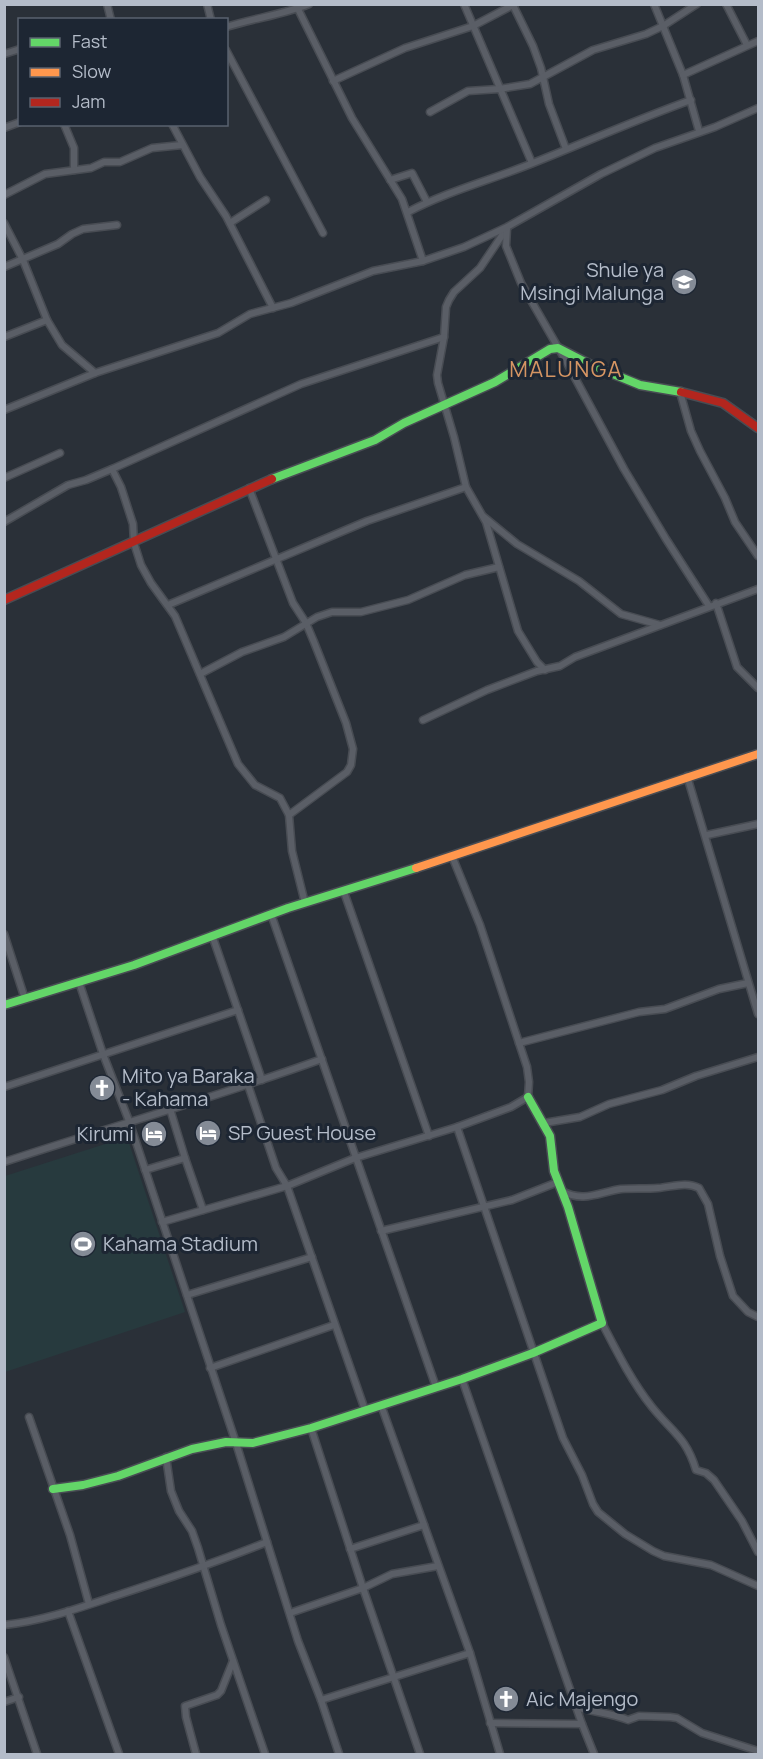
<svg xmlns="http://www.w3.org/2000/svg" width="763" height="1759" font-family="Manrope,sans-serif">
<style>
.green{fill:#273a3e}
.lines{fill:none;stroke-linecap:round;stroke-linejoin:round}
.street-casing{stroke:#484c53;stroke-width:9}
.fast-casing{stroke:#484c53;stroke-width:11}
.slow-casing{stroke:#484c53;stroke-width:11}
.jam-casing{stroke:#484c53;stroke-width:11}
.street{stroke:#5a5e66;stroke-width:6}
.fast{stroke:#63d668;stroke-width:8}
.slow{stroke:#ff974d;stroke-width:8}
.jam{stroke:#b3261e;stroke-width:8}
.labels{text-anchor:middle;stroke-width:6;stroke-linejoin:round;paint-order:stroke}
.poi-label{font-size:20px;fill:#b4bcc9;stroke:#1d2633;text-anchor:start}
.quarter-label{font-size:22px;letter-spacing:1.5px;fill:#d59563;stroke:#1d2633}
</style>
<rect width="100%" height="100%" fill="#2a3038"/>
<!-- green -->
<polygon class="green" points="127,1137 185,1312 5,1372 5,1176"/>
<g class="lines">
<!-- street casing -->
<g class="street-casing">
<g id="street">
<polyline points="107,4 111,20"/>
<polyline points="207,4 211,20"/>
<polyline points="464,4 532,163"/>
<polyline points="654,4 683,75 699,131"/>
<polyline points="726,4 747,45"/>
<polyline points="513,5 533,46 541,68 549,104 566,149"/>
<polyline points="298,9 352,118 402,199 423,261"/>
<path d="M226 27C254 18 282 15 309 4"/>
<polyline points="226,50 323,233"/>
<polyline points="4,54 20,49"/>
<polyline points="683,75 758,41"/>
<polyline points="333,81 405,48 473,26 515,4"/>
<polyline points="430,112 468,91 499,89 530,84 593,50 646,34 663,26 697,4"/>
<polyline points="64,124 74,148 74,170"/>
<polyline points="172,124 200,177 226,216 273,308"/>
<polyline points="4,128 20,122"/>
<polyline points="390,180 412,173 427,202"/>
<polyline points="4,195 45,174 91,168 104,162 120,162 152,148 182,145"/>
<path d="M408 212C448 191 491 180 533 163 586 142 638 119 691 100"/>
<polyline points="4,223 23,260 47,320 62,345 95,373"/>
<polyline points="230,223 266,200"/>
<polyline points="507,228 480,268 454,292 449,300 446,307 444,337 437,375 438,383 454,437 466,487 486,522 518,631 537,662 545,670"/>
<polyline points="507,228 506,246 521,283 567,363 624,469 666,539 709,606"/>
<polyline points="4,267 58,244 72,234 83,229 117,225"/>
<polyline points="4,337 47,320"/>
<polyline points="680,392 691,431 700,451 725,498 735,522 758,556"/>
<polyline points="4,410 95,373 218,333 250,314 291,303 373,271 423,261 464,247 507,227 601,174 655,148 715,127 758,108"/>
<polyline points="112,469 121,487 133,524 134,543 141,565 151,583 175,616 238,764 255,785 280,798 289,815 292,851 305,903"/>
<polyline points="4,478 60,453"/>
<polyline points="249,488 293,603 306,623 314,642 346,723 353,749 351,765 347,772 289,815"/>
<polyline points="484,517 517,544 579,581 621,614 660,625"/>
<polyline points="4,522 68,485 86,480 112,469 301,384 444,337"/>
<polyline points="716,603 737,667 758,688"/>
<polyline points="168,605 367,521 466,487"/>
<polyline points="200,674 242,652 284,637 317,617 332,612 361,612 408,600 465,575 499,567"/>
<polyline points="423,720 487,690 537,671 560,666 575,657 758,589"/>
<polyline points="687,776 758,1014"/>
<polyline points="707,835 758,824"/>
<polyline points="344,892 429,1136"/>
<polyline points="271,914 436,1387"/>
<polyline points="4,934 25,999"/>
<polyline points="212,935 262,1080"/>
<polyline points="79,982 103,1054 129,1121 236,1443 298,1641 321,1700 339,1754"/>
<polyline points="519,1043 639,1012 665,1009 719,989 748,983"/>
<polyline points="248,1085 276,1168 287,1186 365,1410"/>
<polyline points="4,1087 238,1010"/>
<polyline points="170,1109 185,1158 203,1210"/>
<polyline points="544,1123 580,1117 609,1104 662,1090 696,1076 758,1057"/>
<polyline points="457,1127 551,1403 563,1438 582,1475 593,1504 598,1512 625,1534 653,1551 664,1556 711,1565 758,1586"/>
<path d="M4 1162C110 1127 217 1097 322 1059"/>
<polyline points="145,1170 185,1158"/>
<path d="M562 1191C583 1203 600 1192 621 1189 633 1188 646 1189 658 1188 672 1187 686 1181 699 1188L708 1204 720 1256 733 1296 748 1312 758 1317"/>
<polyline points="162,1222 287,1186 355,1158 457,1127 511,1107 528,1097 529,1082 527,1067 480,925 452,856"/>
<polyline points="381,1231 512,1200 558,1182"/>
<polyline points="187,1295 312,1257"/>
<path d="M602 1323C617 1352 632 1382 652 1407 672 1432 686 1437 696 1470L706 1473 714 1480 742 1521 758 1552"/>
<polyline points="210,1368 334,1325"/>
<polyline points="462,1379 582,1724"/>
<polyline points="381,1405 470,1653 500,1754"/>
<polyline points="29,1417 70,1535 89,1604"/>
<polyline points="311,1428 363,1588 420,1754"/>
<polyline points="166,1457 171,1491 179,1511 192,1531 198,1548 221,1625 265,1754"/>
<polyline points="350,1549 424,1525"/>
<polyline points="68,1611 119,1754"/>
<polyline points="290,1613 363,1588 392,1574 438,1566"/>
<path d="M4 1625C43 1621 79 1608 115 1596 167 1579 217 1562 267 1542"/>
<polyline points="4,1657 37,1754"/>
<polyline points="321,1700 470,1653"/>
<polyline points="4,1702 19,1697"/>
<path d="M576 1707C593 1712 612 1713 628 1720L639 1716 670 1717 677 1718 702 1733 758 1751"/>
<polyline points="490,1723 582,1724 594,1754"/>
<polyline points="196,1754 186,1717 185,1706 217,1695 221,1691 233,1661"/>
</g>
</g>
<!-- fast casing -->
<g class="fast-casing">
<g id="fast">
<polyline points="272,479 375,440 404,423 495,382 550,349 558,348 591,365 640,385 681,392"/>
<polyline points="4,1005 134,965 288,908 416,868"/>
<polyline points="53,1489 83,1485 118,1476 192,1449 226,1442 253,1443 311,1428 462,1379 533,1353 602,1323 568,1207 554,1171 550,1136 528,1097"/>
</g>
</g>
<!-- slow casing -->
<g class="slow-casing">
<polyline id="slow" points="416,868 758,754"/>
</g>
<!-- jam casing -->
<g class="jam-casing">
<g id="jam">
<polyline points="681,392 723,403 758,428"/>
<polyline points="4,600 272,479"/>
</g>
</g>
<!-- street -->
<use href="#street" class="street"/>
<!-- fast -->
<use href="#fast" class="fast"/>
<!-- slow -->
<use href="#slow" class="slow"/>
<!-- jam -->
<use href="#jam" class="jam"/>
</g>
<!-- icons -->
<defs>
<g id="school-disc" transform="scale(1.35)"><circle r="9.5" fill="#848b96" stroke="#1d2633"/><path d="M0-5L7-2L0 1L-7-2ZM-4 1L0 2.5L4 1V4Q0 6-4 4Z" fill="#fff"/></g>
<g id="church-disc" transform="scale(1.35)"><circle r="9.5" fill="#848b96" stroke="#1d2633"/><path d="M-1.2-6h2.4v3.5h3.3v2.4h-3.3V6h-2.4V-.1h-3.3v-2.4h3.3Z" fill="#fff"/></g>
<g id="hotel-disc" transform="scale(1.35)"><circle r="9.5" fill="#848b96" stroke="#1d2633"/><path d="M-6-4.5h1.5V1H6V5H4.5V3h-9V5H-6ZM-4 0a1.8 1.8 0 1 1 3.6 0ZM.5 0V-2.5h3Q6-2.5 6 0Z" fill="#fff"/></g>
<g id="stadium-disc" transform="scale(1.35)"><circle r="9.5" fill="#848b96" stroke="#1d2633"/><path d="M0-5a6.5 5 0 1 0 0 10a6.5 5 0 1 0 0-10ZM-3.5-1.8h7v3.6h-7Z" fill="#fff"/></g>
</defs>
<g fill-rule="evenodd">
<use href="#school-disc" x="684" y="282"/>
<use href="#church-disc" x="102" y="1088"/>
<use href="#hotel-disc" x="208" y="1133"/>
<use href="#hotel-disc" x="154" y="1134"/>
<use href="#stadium-disc" x="83" y="1244"/>
<use href="#church-disc" x="506" y="1699"/>
</g>
<g class="labels">
<!-- poi labels -->
<g class="poi-label">
<text x="664" y="277" text-anchor="end">Shule ya<tspan x="664" dy="23">Msingi Malunga</tspan></text>
<text x="122" y="1083">Mito ya Baraka<tspan x="122" dy="23">- Kahama</tspan></text>
<text x="228" y="1140">SP Guest House</text>
<text x="134" y="1141" text-anchor="end">Kirumi</text>
<text x="103" y="1251">Kahama Stadium</text>
<text x="526" y="1706">Aic Majengo</text>
</g>
<!-- quarter labels -->
<g class="quarter-label">
<text x="566" y="377">MALUNGA</text>
</g>
</g>
<!-- border -->
<rect width="763" height="1759" fill="none" stroke="#b4bcc9" stroke-width="12"/>
<!-- legend -->
<rect x="18" y="18" width="210" height="108" fill="#1d2633" stroke="#59626f" stroke-width="1.5"/>
<rect x="30" y="38" width="30" height="9" fill="#63d668" stroke="#59626f" stroke-width="1.5"/>
<text x="72" y="48" font-size="18" fill="#b4bcc9">Fast</text>
<rect x="30" y="68" width="30" height="9" fill="#ff974d" stroke="#59626f" stroke-width="1.5"/>
<text x="72" y="78" font-size="18" fill="#b4bcc9">Slow</text>
<rect x="30" y="98" width="30" height="9" fill="#b3261e" stroke="#59626f" stroke-width="1.5"/>
<text x="72" y="108" font-size="18" fill="#b4bcc9">Jam</text>
</svg>
